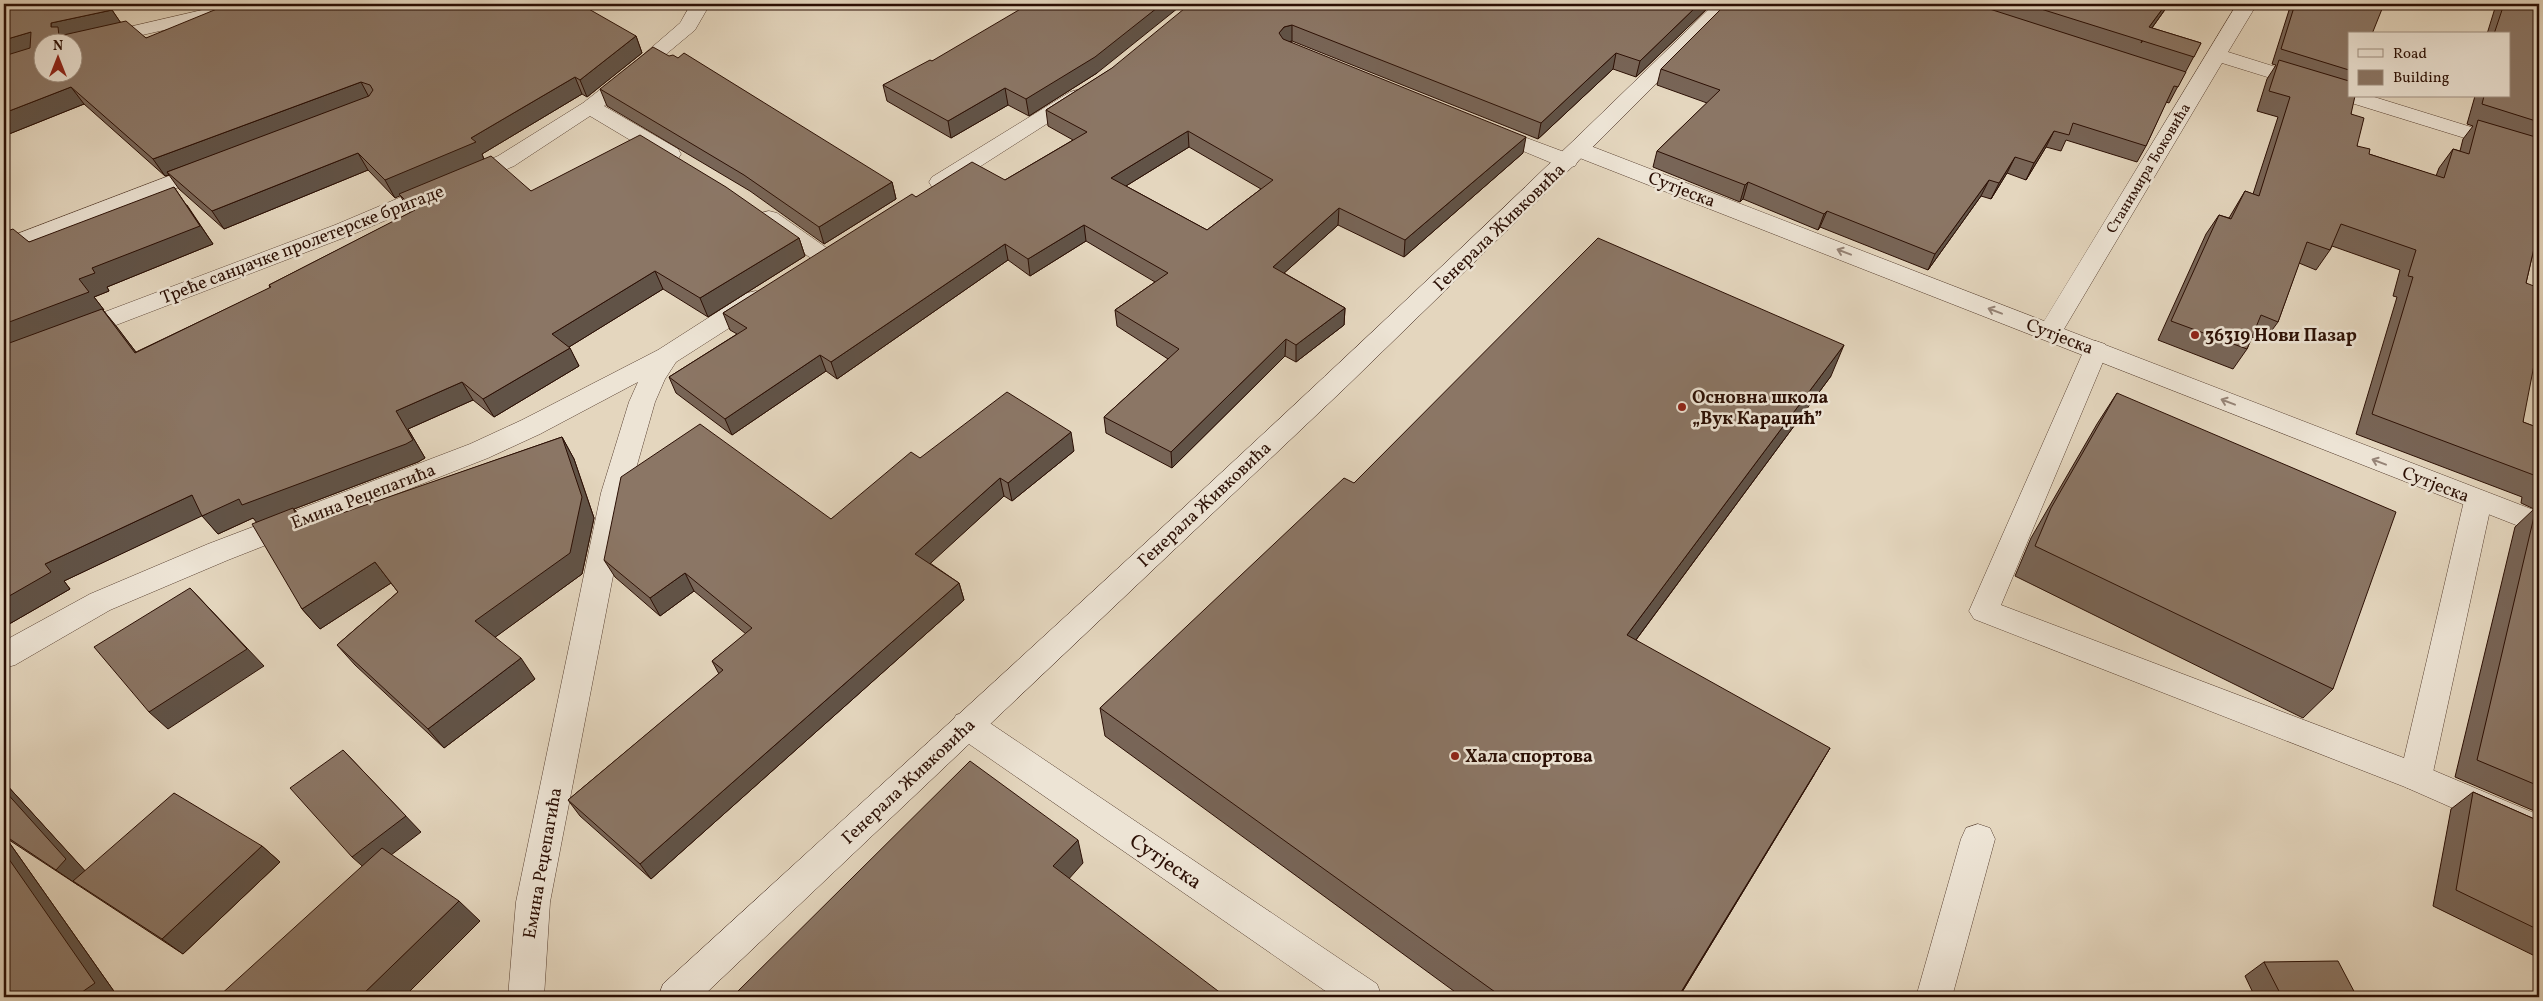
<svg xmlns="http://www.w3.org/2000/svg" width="2543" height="1001" font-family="Vollkorn,serif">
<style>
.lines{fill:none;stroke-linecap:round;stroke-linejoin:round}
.lane-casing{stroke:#594132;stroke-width:1}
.street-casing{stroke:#594132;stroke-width:1}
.secondary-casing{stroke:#2b0f04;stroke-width:1}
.lane{fill:#ede4d5;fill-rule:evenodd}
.street{fill:#ede4d5;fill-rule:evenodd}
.secondary{fill:#ede4d5;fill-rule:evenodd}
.wall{fill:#786557;stroke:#2b0f04;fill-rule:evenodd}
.shaded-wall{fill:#615347;stroke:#2b0f04}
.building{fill:#8b7665;stroke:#2b0f04;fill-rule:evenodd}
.oneway{stroke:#968477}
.poi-dot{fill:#8f2418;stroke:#ede4d5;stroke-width:2}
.labels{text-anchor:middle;stroke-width:5;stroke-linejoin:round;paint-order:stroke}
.far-street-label{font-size:15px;fill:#2b0f04;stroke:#ede4d5}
.street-label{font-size:18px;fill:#2b0f04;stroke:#ede4d5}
.poi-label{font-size:18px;font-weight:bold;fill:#2b0f04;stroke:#ede4d5;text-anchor:start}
.near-street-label{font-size:21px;fill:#2b0f04;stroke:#ede4d5}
</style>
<rect width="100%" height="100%" fill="#e4d6be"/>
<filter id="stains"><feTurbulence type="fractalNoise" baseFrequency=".004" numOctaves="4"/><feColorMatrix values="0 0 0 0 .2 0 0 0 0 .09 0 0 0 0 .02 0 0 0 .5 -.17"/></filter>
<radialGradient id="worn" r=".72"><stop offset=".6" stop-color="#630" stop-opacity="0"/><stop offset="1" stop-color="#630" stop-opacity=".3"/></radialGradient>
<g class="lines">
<!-- lane casing -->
<g class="lane-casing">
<g id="lane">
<polygon points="2096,341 2105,344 2108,350 2001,605 2404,758 2464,501 2468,494 2478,491 2488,494 2492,501 2432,777 2427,787 2416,791 2405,787 1974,619 1969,611 2084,350 2087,344"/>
<polygon points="1978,824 1990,828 1995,839 1952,997 1916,997 1961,839 1966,828"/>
</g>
</g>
<!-- street casing -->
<g class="street-casing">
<g id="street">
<polygon points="228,4 262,4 259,8 252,10 72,51 72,42 64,42"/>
<polygon points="691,4 710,4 695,30 604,106 678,149 681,154 678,159 670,160 662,159 590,116 514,166 351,235 4,368 4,350 335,225 498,156 583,103 629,67 680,23"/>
<polygon points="2237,4 2257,4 2228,52 2349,90 2349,96 2371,96 2539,148 2539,161 2222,63 2064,329 2539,512 2539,534 1572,155 1569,150 1572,145 1580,144 1588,145 2044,321"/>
<polygon points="1077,90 1084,92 1087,96 1084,100 948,187 940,189 932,187 929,182 932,177 1070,92"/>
<polygon points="1489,124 1575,156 1578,161 1575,166 1567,168 1559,166 1482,134 1478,130 1482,126"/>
<polygon points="208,161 216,163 219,168 216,173 4,254 4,239"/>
<polygon points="769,211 777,213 831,251 835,256 831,261 823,263 815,261 761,223 758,218 761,213"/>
<polygon points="756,291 765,293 768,299 765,305 676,362 665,379 655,402 629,493 550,902 544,997 508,997 516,902 601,493 629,402 638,382 540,434 488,458 228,560 110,610 15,665 4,668 4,641 90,594 208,544 470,444 522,420 658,350 747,293"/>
<polygon points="967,712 978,715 1377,984 1382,997 1334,997 956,735 951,725 956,715"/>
<polygon points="2416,763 2539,815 2539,846 2405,787 2400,777 2405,767"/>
</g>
</g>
<!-- secondary casing -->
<g class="secondary-casing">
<path id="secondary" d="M1714 4H1735L1604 136 1345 388 702 997H658L663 984C1017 661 1372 340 1714 4Z"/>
</g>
<!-- lane -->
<use href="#lane" class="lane"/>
<!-- street -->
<use href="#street" class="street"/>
<!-- secondary -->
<use href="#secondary" class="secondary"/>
</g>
<!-- wall -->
<g class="wall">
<polygon points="4,4 112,10 120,22 146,38 636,36 642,53 587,97 582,94 482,154 484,159 531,191 799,238 805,256 708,317 663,289 569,347 579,366 494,417 473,400 408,429 425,458 418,462 294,509 307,526 562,437 574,459 594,518 582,574 495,637 535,679 444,748 355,665 337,645 398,592 391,583 320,629 302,609 257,522 253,518 218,534 202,515 64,581 70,589 4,627 4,223 9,230 29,242 187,205 213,244 107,287 109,291 94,297 104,310 103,310 136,352 270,288 269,285 410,213 400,195 395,198 368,170 224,229 179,189 169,175 165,176 84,104 4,136"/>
<path d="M1214 4H1712L1636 77 1613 69 1538 139 1292 41 1290 42 1523 153 1404 257 1338 225 1284 273 1345 308 1344 325 1296 362 1285 356 1172 468 1106 433 1104 417 1168 359 1117 326 1115 310 1155 282 1086 241 1030 276 1008 260 837 379 826 371 732 435 676 393 669 377 737 334 730 330 723 313 916 197 1005 180 1073 140 1048 126 1046 110ZM1189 147 1261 189 1207 230 1126 186Z"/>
<polygon points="1726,4 2169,4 2152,28 2201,43 2169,103 2166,102 2146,146 2137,162 2066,140 2061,151 2046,147 2026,180 2007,173 1991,199 1981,196 1928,270 1820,227 1818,230 1743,199 1740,202 1653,167 1657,151 1707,103 1657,85 1661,69"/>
<polygon points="2291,4 2384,4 2349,34 2349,96 2351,114 2357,146 2369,154 2436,176 2439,168 2453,149 2460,151 2463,139 2473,126 2467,124 2475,96 2509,96 2509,34 2487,34 2495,8 2477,4 2539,4 2539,227 2526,283 2523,422 2539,428 2539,813 2455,777 2515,527 2534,509 2521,503 2522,497 2356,434 2397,297 2393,296 2400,270 2332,246 2330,250 2316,270 2299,263 2278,322 2264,341 2252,337 2247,349 2233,369 2158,340 2206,234 2219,215 2229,218 2245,191 2253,194 2278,117 2257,111 2267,79 2276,65 2272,64"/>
<polygon points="932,61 1097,73 1029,116 1008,105 951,138 887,101 883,85"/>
<polygon points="600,89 892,182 896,199 824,244 750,191 607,106"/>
<polygon points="1831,376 1636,640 1814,775 1679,997 1462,997 1105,736 1100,708 1354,483"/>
<polygon points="2117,393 2333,689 2303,718 2015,576 2031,538 2097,424"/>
<polygon points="1074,451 1012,501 1004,496 930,563 959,583 964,600 651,879 580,816 568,800 719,674 712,661 746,634 694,591 660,616 615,577 604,560 831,519 920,458"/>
<polygon points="4,782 85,871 262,846 280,862 183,954 6,838 118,997 4,997"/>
<polygon points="2473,792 2539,821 2539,958 2433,906 2451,809"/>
<polygon points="2264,962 2357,997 2255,997 2245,976"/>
</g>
<!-- shaded-wall -->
<g class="shaded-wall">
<polygon points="1162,4 1183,4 1097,73 1029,116 1026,99"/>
<polygon points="1699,4 1712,4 1636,77 1640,61"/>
<polygon points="2166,4 2169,4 2141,43 2149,27"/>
<polygon points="112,10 123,26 64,42 51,27 51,23"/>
<polygon points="1292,25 1292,41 1283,43 1279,33 1284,27"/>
<polygon points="31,32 42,48 4,61 4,40"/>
<polygon points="636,36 642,53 587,97 580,80"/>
<polygon points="1616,53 1613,69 1538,139 1541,123"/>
<polygon points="575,77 582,94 482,154 484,160 395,198 385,180 471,138"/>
<polygon points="361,82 370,99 167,172 169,175 165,176 153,159"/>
<polygon points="71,87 84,104 4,136 4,113"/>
<polygon points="1005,88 1008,105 951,138 948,121"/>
<polygon points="1188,131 1189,147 1113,194 1111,178"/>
<polygon points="2054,131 2046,147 2026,180 2034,163"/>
<polygon points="1526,137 1523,153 1404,257 1405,240"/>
<polygon points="358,153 368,170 224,229 212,211"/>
<polygon points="2015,157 2007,173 1991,199 1999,183"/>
<polygon points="1989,180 1981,196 1928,270 1935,254"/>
<polygon points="892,182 896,199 824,244 819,227"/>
<polygon points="1748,182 1743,199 1740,202 1745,185"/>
<polygon points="174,187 213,244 107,287 109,291 94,297 104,310 103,310 117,327 150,371 4,348 4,324 79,279 92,268"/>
<polygon points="1339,208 1338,225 1273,283 1273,267"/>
<polygon points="1827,211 1820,227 1818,230 1824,214"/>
<polygon points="4,223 13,234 4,237"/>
<polygon points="1084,225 1086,241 1030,276 1028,259"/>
<polygon points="799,238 805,256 708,317 700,298"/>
<polygon points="1005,244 1008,260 837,379 831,362"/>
<polygon points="655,271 663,289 561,352 552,334"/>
<polygon points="1345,308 1344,325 1296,362 1296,345"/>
<polygon points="1286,339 1285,356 1172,468 1171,452"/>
<polygon points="1844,345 1831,376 1618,664 1627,635"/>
<polygon points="570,348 579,366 494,417 483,399"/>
<polygon points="820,355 826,371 732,435 725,419"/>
<polygon points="462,382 473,400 408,429 425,458 418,462 294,509 310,530 257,523 253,518 218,534 202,516 396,411"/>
<polygon points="1071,432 1074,451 1012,501 1008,483"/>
<polygon points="562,437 574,459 594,518 582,574 490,641 475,621"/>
<polygon points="1000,478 1004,496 921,572 915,554"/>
<polygon points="192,495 208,513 64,581 70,589 4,627 4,599 45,564"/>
<polygon points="375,562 391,583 320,629 302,609"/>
<polygon points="685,573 694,591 660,616 650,598"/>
<polygon points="959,583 964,600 651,879 640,864"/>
<polygon points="190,588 264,666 168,729 149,712"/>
<polygon points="521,658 535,679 444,748 428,729"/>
<polygon points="1830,748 1814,775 1679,997 1678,997"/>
<polygon points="343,750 421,832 369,872 352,857"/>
<polygon points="4,782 88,874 78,885 56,870 4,790"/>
<polygon points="4,836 6,838 118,997 75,997 4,852"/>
<polygon points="1078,840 1083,863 1059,890 1053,866"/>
<polygon points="262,846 280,862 183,954 162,939"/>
<polygon points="459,901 480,921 404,997 360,997"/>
</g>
<!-- building -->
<g class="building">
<path d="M4 4H105L112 10 51 23V27H58L59 36 126 21 146 38 229 4H580L636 36 580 80 575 77 471 138 476 142 385 180 358 153 212 211 167 172 369 96 373 90 370 85 361 82 153 159 71 87 4 113V56L30 48 31 32 4 40ZM42 42H72V72H42Z"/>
<polygon points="1029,4 1162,4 1095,57 1026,99 1005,88 948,121 883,85 930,60 932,61"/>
<path d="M1190 4H1699L1640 61 1616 53 1541 123 1292 25 1284 27 1279 33 1283 39 1526 137 1405 240 1339 208 1273 267 1345 308 1296 345 1286 339 1171 452 1104 417 1179 349 1115 310 1168 273 1084 225 1028 259 1005 244 831 362 820 355 725 419 669 377 747 328 723 313 912 194 916 197 972 162 1005 180 1087 132 1046 110 1112 68ZM1188 131 1273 180 1207 230 1111 178Z"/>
<polygon points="1726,4 1974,4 2186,72 2178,87 2174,86 2146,146 2073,123 2069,135 2054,131 2034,163 2015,157 1999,183 1989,180 1935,254 1827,211 1824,214 1748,182 1745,185 1657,151 1720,90 1661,69"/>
<polygon points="2025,4 2166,4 2149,27 2201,43 2194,57"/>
<polygon points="2295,4 2384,4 2372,34 2349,34 2349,70 2281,49"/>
<polygon points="2504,4 2539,4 2539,122 2482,104 2484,96 2509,96 2509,34 2494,34"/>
<polygon points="653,47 669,56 673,55 678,58 684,53 892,182 819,227 744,175 600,89"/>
<polygon points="2279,60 2349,81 2349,96 2355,96 2351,114 2364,118 2357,146 2370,149 2369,154 2444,178 2453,149 2469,154 2478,120 2539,138 2539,227 2526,283 2539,288 2539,339 2523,422 2539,428 2539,477 2372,414 2413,277 2408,276 2416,250 2341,224 2330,250 2307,242 2278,322 2261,315 2247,349 2171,321 2219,215 2231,219 2245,191 2259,196 2290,97 2269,91"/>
<polygon points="640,135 726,187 799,238 700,298 655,271 552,334 570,348 483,399 462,382 396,411 413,440 406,444 242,505 239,499 202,516 192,495 45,564 51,572 4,599 4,345 102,309 135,353 271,287 269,285 415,210 399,194 491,156 531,191"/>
<polygon points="174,187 200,226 92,268 95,273 79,279 89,292 4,324 4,232 13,229 29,242"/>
<polygon points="1598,238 1844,345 1627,635 1830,748 1678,997 1502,997 1100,708 1344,478 1354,483"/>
<polygon points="1007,392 1071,432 1008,483 1000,478 915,554 959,583 640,864 568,800 723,670 712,661 752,628 685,573 650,598 604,560 621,477 700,424 831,519 911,452 920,458"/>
<polygon points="2117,393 2396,512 2333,689 2035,546 2051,508"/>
<polygon points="562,437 582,497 570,553 475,621 521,658 428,729 337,645 398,592 375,562 302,609 252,524 293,508 302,527"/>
<polygon points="2536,508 2539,509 2539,786 2477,760"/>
<polygon points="190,588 247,649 149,712 94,647"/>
<polygon points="343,750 406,816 352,857 290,788"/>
<polygon points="970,761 1078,840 1053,866 1222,994 1219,997 732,997"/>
<polygon points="4,790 66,859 56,870 4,835"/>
<polygon points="2473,792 2539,821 2539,930 2456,890"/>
<polygon points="174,793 262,846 162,939 73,881"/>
<polygon points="382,848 459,901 360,997 218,997"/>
<polygon points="4,852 95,983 75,997 4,997"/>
<polygon points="2338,961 2357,997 2282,997 2264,962"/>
<polygon points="2539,992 2539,997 2500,997"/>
</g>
<!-- one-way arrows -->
<defs><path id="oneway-shaft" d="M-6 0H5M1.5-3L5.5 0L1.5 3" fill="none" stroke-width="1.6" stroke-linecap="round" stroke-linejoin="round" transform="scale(1.25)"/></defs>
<g class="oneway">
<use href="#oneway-shaft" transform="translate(1844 252) rotate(-159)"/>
<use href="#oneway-shaft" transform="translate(1995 311) rotate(-159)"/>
<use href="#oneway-shaft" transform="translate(2228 402) rotate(-159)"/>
<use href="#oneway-shaft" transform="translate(2379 462) rotate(-159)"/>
</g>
<!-- markers -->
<g class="poi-dot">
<circle cx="2195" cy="335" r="5"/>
<circle cx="1682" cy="407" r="5"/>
<circle cx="1455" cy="756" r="5"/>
</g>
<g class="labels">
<!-- far-street labels -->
<g class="far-street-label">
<text transform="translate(2148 168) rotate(-59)" y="5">Станимира Ђоковића</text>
</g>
<!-- street labels -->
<g class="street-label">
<text transform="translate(1682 189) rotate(21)" y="6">Сутјеска</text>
<text transform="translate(1499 227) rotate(-44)" y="6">Генерала Живковића</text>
<text transform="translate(302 244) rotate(-21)" y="6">Треће санџачке пролетерске бригаде</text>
<text transform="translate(2060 336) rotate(21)" y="6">Сутјеска</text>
<text transform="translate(2436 484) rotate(21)" y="6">Сутјеска</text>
<text transform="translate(363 496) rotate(-21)" y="6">Емина Реџепагића</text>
<text transform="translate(1204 504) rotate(-43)" y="6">Генерала Живковића</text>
<text transform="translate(908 781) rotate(-43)" y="6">Генерала Живковића</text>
<text transform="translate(542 863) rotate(-80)" y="6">Емина Реџепагића</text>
</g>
<!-- poi labels -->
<g class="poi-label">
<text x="2205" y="341">36319 Нови Пазар</text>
<text x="1692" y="403">Основна школа<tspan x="1692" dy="21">„Вук Караџић”</tspan></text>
<text x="1465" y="762">Хала спортова</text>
</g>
<!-- near-street labels -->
<g class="near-street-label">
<text transform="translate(1166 861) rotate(34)" y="7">Сутјеска</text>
</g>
</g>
<!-- margin -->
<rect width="2543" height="1001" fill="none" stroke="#e4d6be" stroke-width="20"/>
<rect x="5" y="5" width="2533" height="991" fill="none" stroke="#2b0f04" stroke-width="2.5"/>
<rect x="10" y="10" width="2523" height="981" fill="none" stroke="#2b0f04"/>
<!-- legend -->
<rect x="2348" y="32" width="162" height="65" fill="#ede4d5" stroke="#9f8f81"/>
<rect x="2358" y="49" width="25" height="8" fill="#ede4d5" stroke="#9f8f81"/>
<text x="2393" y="58" font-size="15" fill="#2b0f04">Road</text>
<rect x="2358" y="70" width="25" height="15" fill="#8b7665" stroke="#9f8f81"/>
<text x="2393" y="82" font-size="15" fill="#2b0f04">Building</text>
<!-- north arrow -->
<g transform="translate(58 58)"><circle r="24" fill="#ede4d5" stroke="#9f8f81"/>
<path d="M0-4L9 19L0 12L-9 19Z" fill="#8f2418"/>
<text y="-8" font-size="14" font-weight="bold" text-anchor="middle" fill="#2b0f04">N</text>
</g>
<rect width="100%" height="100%" filter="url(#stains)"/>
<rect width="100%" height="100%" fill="url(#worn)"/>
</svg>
